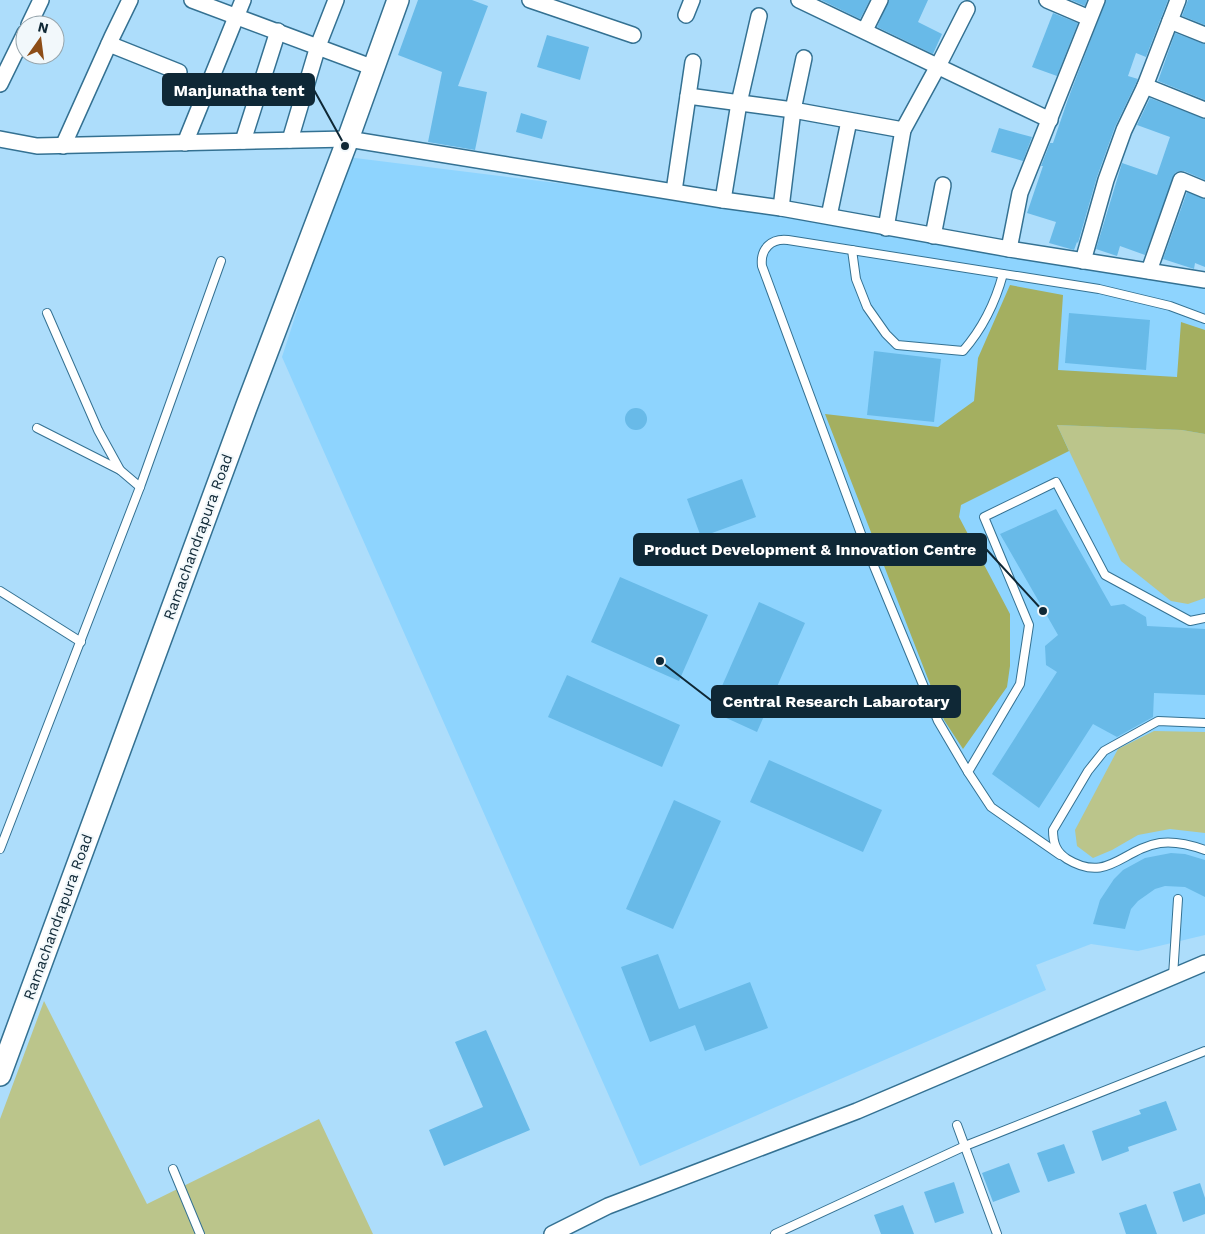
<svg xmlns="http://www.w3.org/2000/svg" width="1205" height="1234" font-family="'Work Sans',sans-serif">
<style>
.built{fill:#8ed4fe}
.green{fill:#bbc58b}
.forest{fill:#a4af60}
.building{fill:#68bae8}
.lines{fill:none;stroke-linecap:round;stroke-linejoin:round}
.lane-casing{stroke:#347192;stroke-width:10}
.street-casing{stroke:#347192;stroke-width:18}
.secondary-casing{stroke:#347192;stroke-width:24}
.lane{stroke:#fff;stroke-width:8}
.street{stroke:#fff;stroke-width:15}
.secondary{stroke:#fff;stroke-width:21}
.labels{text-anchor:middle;stroke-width:4;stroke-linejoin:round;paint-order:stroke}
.street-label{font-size:15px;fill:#0f2836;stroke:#f2f8fb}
.leader{fill:none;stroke:#0f2836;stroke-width:2}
.callout-dot{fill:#0f2836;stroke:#f2f8fb;stroke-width:2}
.callout{fill:#0f2836;stroke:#0f2836;stroke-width:2}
.callout-label{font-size:16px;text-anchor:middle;font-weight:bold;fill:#fff}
</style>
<rect width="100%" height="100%" fill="#adddfb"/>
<!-- built -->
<polygon class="built" points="347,157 702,201 1205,287 1205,935 1138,951 1091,944 1036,965 1046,990 640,1166 282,357"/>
<!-- green -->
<g class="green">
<polygon points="1057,425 1182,430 1205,434 1205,598 1188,604 1171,601 1121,561"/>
<polygon points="1154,731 1205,732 1205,833 1170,829 1138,835 1112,850 1093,858 1077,846 1075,830 1118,749"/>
<polygon points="44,1001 147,1204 319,1119 373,1234 0,1234 0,1119"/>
</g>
<!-- forest -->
<polygon class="forest" points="1010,285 1063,295 1058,370 1177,377 1181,322 1205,330 1205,434 1182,430 1057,425 1069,451 961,505 959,517 1010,614 1010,666 1007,687 963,749 944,720 825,414 938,427 974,401 978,358"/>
<!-- building -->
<g class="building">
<polygon points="418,0 472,0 488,6 458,86 487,92 475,150 428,142 442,72 398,55"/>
<polygon points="821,0 870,0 860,19"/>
<polygon points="889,0 928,0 918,22 942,34 933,54 877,27"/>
<polygon points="1071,0 1087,0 1085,6"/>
<polygon points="1106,0 1168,0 1146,57 1136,53 1128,76 1138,79 1115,127 1097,177 1078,243 1077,242 1074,250 1049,243 1056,222 1027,213 1043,166 1041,166 1050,143 1053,143 1068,99"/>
<polygon points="1188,0 1205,0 1205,25 1182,16"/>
<polygon points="1053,13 1078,23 1057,76 1032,67"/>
<polygon points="1175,33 1205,44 1205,100 1158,81"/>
<polygon points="547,35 589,47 580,80 537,67"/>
<polygon points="1150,98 1205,119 1205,180 1184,171 1179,171 1175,173 1145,255 1120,246 1117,256 1096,249 1122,163 1157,175 1170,137 1137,125"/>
<polygon points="521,113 547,121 542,139 516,132"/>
<polygon points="999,128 1032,137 1023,161 991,152"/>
<polygon points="1187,192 1205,199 1205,267 1195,263 1194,269 1163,259"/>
<polygon points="1069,313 1150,320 1146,370 1065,363"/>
<polygon points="874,351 941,359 934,422 867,415"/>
<circle cx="636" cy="419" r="11"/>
<polygon points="742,479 756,517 701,537 687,499"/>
<polygon points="1056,509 1111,606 1124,604 1146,617 1147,626 1205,629 1205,695 1154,693 1153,717 1117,737 1093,724 1039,808 992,774 1057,672 1046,665 1045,646 1058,635 1000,534"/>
<polygon points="620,577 708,615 679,681 591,642"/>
<polygon points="759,602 805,623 757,732 711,711"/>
<polygon points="567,675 680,725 662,767 548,717"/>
<polygon points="769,760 882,810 863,852 750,802"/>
<polygon points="674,800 721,821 673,929 626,909"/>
<polygon points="1171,853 1185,854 1205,860 1205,897 1185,887 1165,886 1155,889 1138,901 1131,909 1125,929 1093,924 1100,900 1114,879 1123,870 1145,858"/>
<polygon points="658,954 679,1009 750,982 768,1028 705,1051 695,1025 650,1042 621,967"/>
<polygon points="486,1030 530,1130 444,1166 429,1130 483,1107 455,1042"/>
<polygon points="1166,1101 1177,1130 1128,1147 1129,1151 1102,1161 1092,1131 1141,1114 1139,1110"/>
<polygon points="1064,1144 1075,1173 1048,1182 1037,1153"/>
<polygon points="1009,1163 1020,1192 993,1202 982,1173"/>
<polygon points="954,1182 964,1213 935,1223 924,1192"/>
<polygon points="1200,1183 1205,1198 1205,1214 1183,1222 1173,1192"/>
<polygon points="1146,1204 1157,1234 1126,1234 1119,1213"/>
<polygon points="903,1205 914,1234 881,1234 874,1215"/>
</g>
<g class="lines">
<!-- lane casing -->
<g class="lane-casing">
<g id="lane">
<path d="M852 250 856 279 867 307 886 334 897 345 963 351C983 328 995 304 1003 274"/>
<polyline points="47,313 98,430 120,470 140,487"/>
<polyline points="37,428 120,470"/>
<polyline points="0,591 81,642"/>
<path d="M1205 723 1158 721 1104 751 1088 771 1053 830C1053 843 1056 852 1067 859 1108 884 1122 849 1160 843 1175 841 1191 845 1205 850"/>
<path d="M968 772 938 721 864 542 762 266C760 249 771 238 788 240L1099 289 1170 306 1205 319"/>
<polyline points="0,849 140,487 221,261"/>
<polyline points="1060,855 991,807 968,772 1020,684 1029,625 984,517 1056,482 1105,575 1190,621 1205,618"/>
<polyline points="1173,976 1178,899"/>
<polyline points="957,1125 997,1234"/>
<polyline points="173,1169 200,1234"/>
<polyline points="775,1234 965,1146 1205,1051"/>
</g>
</g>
<!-- street casing -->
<g class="street-casing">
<g id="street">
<polyline points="192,0 374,68"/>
<polyline points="530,0 633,35"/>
<polyline points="799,0 1050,120"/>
<polyline points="1047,0 1089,18"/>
<polyline points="686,15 692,0"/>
<polyline points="1170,21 1205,35"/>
<polyline points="29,25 41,0"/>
<polyline points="865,30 880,0"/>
<polyline points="109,44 179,72"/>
<polyline points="0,84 25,33"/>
<polyline points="1145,86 1205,110"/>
<polyline points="688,96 793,110 903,130"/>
<polyline points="0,139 37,146 348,139 723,200 781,208 1009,249 1205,280"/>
<polyline points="290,140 318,46 336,0"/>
<polyline points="243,141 278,31"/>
<polyline points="185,143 243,0"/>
<polyline points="63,146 112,37 130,0"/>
<polyline points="674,191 693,62"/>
<polyline points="723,200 739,103 759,16"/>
<polyline points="781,208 793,110 804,58"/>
<polyline points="829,216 849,121"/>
<polyline points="886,228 903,130 938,66 967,9"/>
<polyline points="933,236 943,185"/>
<polyline points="1009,249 1020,193 1097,0"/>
<polyline points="1083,261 1106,180 1124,130 1145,86 1178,0"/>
<polyline points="1149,271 1181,180 1205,190"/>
<polyline points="552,1234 608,1206 857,1111 1205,963"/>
</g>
</g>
<!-- secondary casing -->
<g class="secondary-casing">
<polyline id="secondary" points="0,1075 247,405 348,139 398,0"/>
</g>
<!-- lane -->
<use href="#lane" class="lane"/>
<!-- street -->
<use href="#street" class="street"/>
<!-- secondary -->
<use href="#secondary" class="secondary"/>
</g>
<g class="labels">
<!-- street labels -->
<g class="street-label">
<text transform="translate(198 537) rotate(-70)" y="5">Ramachandrapura Road</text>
<text transform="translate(58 917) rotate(-70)" y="5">Ramachandrapura Road</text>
</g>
</g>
<!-- callouts -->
<path class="leader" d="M345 146L314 90M1043 611L986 549M660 661L712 701"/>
<g class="callout-dot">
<circle cx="345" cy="146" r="5"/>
<circle cx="1043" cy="611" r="5"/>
<circle cx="660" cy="661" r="5"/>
</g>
<g class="callout">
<rect x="163" y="74" width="151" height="31" rx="5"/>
<rect x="634" y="534" width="352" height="31" rx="5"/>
<rect x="712" y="686" width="248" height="31" rx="5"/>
</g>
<g class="callout-label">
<text x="239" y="96">Manjunatha tent</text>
<text x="810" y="555">Product Development &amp; Innovation Centre</text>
<text x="836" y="707">Central Research Labarotary</text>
</g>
<!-- north arrow -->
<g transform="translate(40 40) rotate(14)"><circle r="24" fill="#f2f8fb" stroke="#97a5ac"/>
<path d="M0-4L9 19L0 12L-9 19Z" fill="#8d4d17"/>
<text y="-8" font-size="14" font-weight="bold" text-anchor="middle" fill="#0f2836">N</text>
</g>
</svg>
